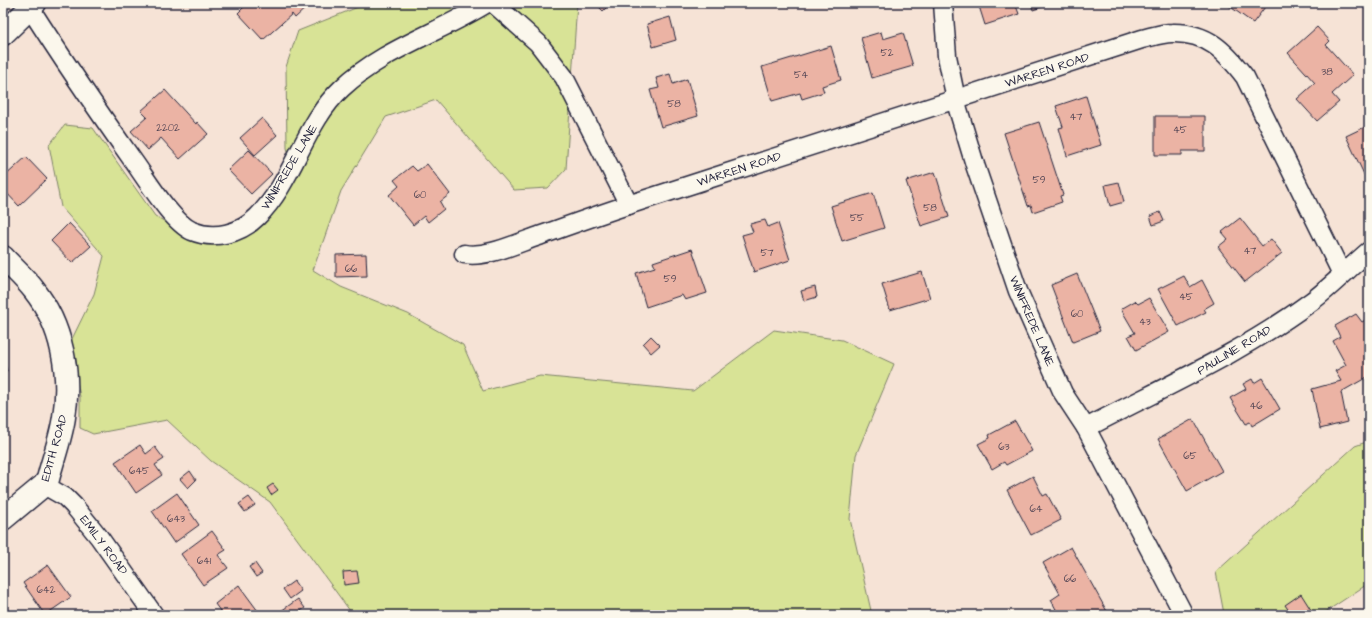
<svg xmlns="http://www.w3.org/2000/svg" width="1372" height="618" font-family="'Architects Daughter',sans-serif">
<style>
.green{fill:#d8e396;stroke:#7d8268}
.building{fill:#ebb3a4;stroke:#22223b}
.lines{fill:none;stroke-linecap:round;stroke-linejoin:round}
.street-casing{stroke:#22223b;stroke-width:21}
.secondary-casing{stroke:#22223b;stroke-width:25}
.street{stroke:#fbf7ec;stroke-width:18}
.secondary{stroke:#fbf7ec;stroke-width:22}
.labels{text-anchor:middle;stroke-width:3;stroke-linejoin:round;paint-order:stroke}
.number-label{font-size:10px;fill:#544655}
.street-label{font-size:12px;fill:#22223b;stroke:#fbf7ec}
</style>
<rect width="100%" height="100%" fill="#f6e3d6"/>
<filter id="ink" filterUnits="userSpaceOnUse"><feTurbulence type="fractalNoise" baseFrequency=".025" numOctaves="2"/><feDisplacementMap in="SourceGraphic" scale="8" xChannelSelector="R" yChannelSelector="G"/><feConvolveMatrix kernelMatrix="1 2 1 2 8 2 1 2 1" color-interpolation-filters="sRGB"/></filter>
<g filter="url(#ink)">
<!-- green -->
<g class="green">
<polygon points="368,3 577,3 566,169 548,188 514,190 436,100 386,117 341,191 313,270 341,287 408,314 463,345 483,391 540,376 693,391 774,330 842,340 894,364 856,455 850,519 872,615 353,615 270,502 211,461 167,420 93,434 80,428 80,397 70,343 94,294 104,256 61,207 49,145 65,125 93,128 155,216 194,238 235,237 273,214 294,171 287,148 286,67 298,31"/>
<polygon points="1369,441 1369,583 1321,615 1224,614 1216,572 1355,446"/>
</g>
<!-- building -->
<g class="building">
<polygon points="248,3 307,3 309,5 295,18 292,14 263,40 238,13"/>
<polygon points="595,3 611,3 603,11"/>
<polygon points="978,3 1015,3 1019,14 985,25"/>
<polygon points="1031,3 1053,3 1033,10"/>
<polygon points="1225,3 1268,3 1253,23"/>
<polygon points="670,17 676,40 653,47 647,24"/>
<polygon points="1317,27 1330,41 1326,45 1353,75 1332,94 1339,102 1317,121 1297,99 1315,83 1288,53"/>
<polygon points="881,32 883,39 903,33 913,66 872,78 861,38"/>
<polygon points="831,46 841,80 822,86 824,92 802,99 800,93 772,101 762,67"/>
<polygon points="670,74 673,84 687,79 698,116 661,127 650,90 659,88 656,78"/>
<polygon points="165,90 196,124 197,122 208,134 180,159 161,138 148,150 131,131 147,117 141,111"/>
<polygon points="1086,96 1101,145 1067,156 1059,128 1063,127 1056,106"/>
<polygon points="1155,116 1205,116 1205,151 1182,151 1182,155 1155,155"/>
<polygon points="262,118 277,135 255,155 240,138"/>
<polygon points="1039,122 1063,195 1060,196 1062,202 1033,212 1031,205 1028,206 1004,133"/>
<polygon points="1369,125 1369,185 1346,136"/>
<polygon points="249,150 272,174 251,194 228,170"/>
<polygon points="26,157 47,179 19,206 3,189 3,178"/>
<polygon points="427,164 450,194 440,202 444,209 428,222 424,216 413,225 389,195 399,186 394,180 412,166 417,171"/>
<polygon points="935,172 949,217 921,226 906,181"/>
<polygon points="1119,182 1124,202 1110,206 1105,185"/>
<polygon points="873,193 884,228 842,241 831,206"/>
<polygon points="1160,212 1164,221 1153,225 1150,216"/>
<polygon points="1240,218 1262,246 1271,239 1282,253 1245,282 1218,247 1228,239 1222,232"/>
<polygon points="765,220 768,227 778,223 790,260 754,272 742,235 753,232 750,224"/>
<polygon points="69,223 91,246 72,263 51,241"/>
<polygon points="692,249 707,293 685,300 682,295 646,307 636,273 655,267 653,262"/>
<polygon points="366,254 367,276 336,277 336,255"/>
<polygon points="922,272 930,298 890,310 882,284"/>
<polygon points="1077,274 1100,331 1073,342 1051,285"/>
<polygon points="1184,276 1190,287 1202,280 1214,303 1204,309 1206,312 1178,326 1158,289"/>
<polygon points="815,287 817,297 804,301 801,291"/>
<polygon points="1149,298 1169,332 1136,350 1128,336 1135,333 1121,309 1135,301 1138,304"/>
<polygon points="1356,314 1362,322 1369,318 1369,376 1341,392 1347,422 1320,429 1312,389 1341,381 1335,371 1346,365 1333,341 1340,337 1335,326"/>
<polygon points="651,336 660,345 651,353 643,344"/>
<polygon points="3,358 7,371 3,372"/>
<polygon points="1262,378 1280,409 1252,426 1250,422 1246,424 1230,398 1246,389 1243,384 1252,379 1254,383"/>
<polygon points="1193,419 1222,471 1187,491 1158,439"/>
<polygon points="1015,421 1032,451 1006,465 1004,462 992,469 978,444 990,438 989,435"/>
<polygon points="140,445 146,454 155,447 164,459 155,465 162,475 136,493 115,462"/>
<polygon points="190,471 196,480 188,488 180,479"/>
<polygon points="1033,476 1043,496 1047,494 1061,520 1031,535 1007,490"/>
<polygon points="273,484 278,490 271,495 267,488"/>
<polygon points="177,493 199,525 174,543 152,511"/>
<polygon points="249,497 255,505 245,512 239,504"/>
<polygon points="212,531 226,550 218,555 228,568 203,585 181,554"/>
<polygon points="1071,547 1109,615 1073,615 1072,613 1059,615 1051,600 1060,594 1043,563"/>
<polygon points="255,563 262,573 256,577 249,567"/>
<polygon points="48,565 71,597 45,615 23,583"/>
<polygon points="357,571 359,583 344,585 343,572"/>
<polygon points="294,581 301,591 290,599 283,589"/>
<polygon points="239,585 241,588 261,615 223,615 215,604"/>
<polygon points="1301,594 1313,613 1310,615 1292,615 1285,605"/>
<polygon points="298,599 305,608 295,615 284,615 281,611"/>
</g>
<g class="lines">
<!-- street casing -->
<g class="street-casing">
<g id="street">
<polyline points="493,3 538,43 564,77 629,205"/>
<polyline points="943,3 947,56 958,109 975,165 1018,291 1063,393 1086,428 1184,615"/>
<path d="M30 8C63 60 98 111 134 162 147 180 172 222 192 231 214 240 240 234 257 217 294 181 304 123 342 88 383 49 439 33 487 3"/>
<path d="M464 254C488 258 517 243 539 236 570 225 600 214 631 204 801 149 971 95 1142 39 1151 37 1162 33 1172 33 1207 32 1225 51 1245 77L1342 274"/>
<path d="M1086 428C1162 388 1242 353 1312 301 1332 286 1350 267 1369 251"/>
<polyline points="44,485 65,497 74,506 99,537 154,615"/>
</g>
</g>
<!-- secondary casing -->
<g class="secondary-casing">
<g id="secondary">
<polyline points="3,34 35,3"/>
<path d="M3 257C13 268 25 278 34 290 62 325 71 374 64 417 61 438 53 459 48 479L44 485 3 519"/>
</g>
</g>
<!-- street -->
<use href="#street" class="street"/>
<!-- secondary -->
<use href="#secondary" class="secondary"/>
</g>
</g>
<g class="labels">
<!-- number labels -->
<g class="number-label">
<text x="887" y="56">52</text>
<text x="1327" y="75">38</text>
<text x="801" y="78">54</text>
<text x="674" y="107">58</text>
<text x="1076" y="120">47</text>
<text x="168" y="131">2202</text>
<text x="1180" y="133">45</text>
<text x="1039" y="183">59</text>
<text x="420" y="198">60</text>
<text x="930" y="211">58</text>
<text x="857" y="221">55</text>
<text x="1250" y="254">47</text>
<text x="767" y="256">57</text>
<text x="351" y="272">66</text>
<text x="670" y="282">59</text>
<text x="1186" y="300">45</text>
<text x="1077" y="317">60</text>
<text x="1145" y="325">43</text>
<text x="1256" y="409">46</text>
<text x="1004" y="450">63</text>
<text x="1190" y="459">65</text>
<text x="139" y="474">645</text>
<text x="1036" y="512">64</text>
<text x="176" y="522">643</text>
<text x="204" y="564">641</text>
<text x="1070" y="582">66</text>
<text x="46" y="593">642</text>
</g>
<!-- street labels -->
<g class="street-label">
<text transform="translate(1047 70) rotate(-18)" y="4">WARREN ROAD</text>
<text transform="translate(289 167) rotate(-59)" y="4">WINIFREDE LANE</text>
<text transform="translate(739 169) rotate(-18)" y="4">WARREN ROAD</text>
<text transform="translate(1032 321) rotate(67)" y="4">WINIFREDE LANE</text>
<text transform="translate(1234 350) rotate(-31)" y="4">PAULINE ROAD</text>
<text transform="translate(54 448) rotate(-74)" y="4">EDITH ROAD</text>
<text transform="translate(104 545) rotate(53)" y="4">EMILY ROAD</text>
</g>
</g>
<!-- margin -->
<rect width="1372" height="618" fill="none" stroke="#fbf7ec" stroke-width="16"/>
<rect x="8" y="8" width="1356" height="602" fill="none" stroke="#22223b" stroke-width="1.5" filter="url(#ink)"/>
</svg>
